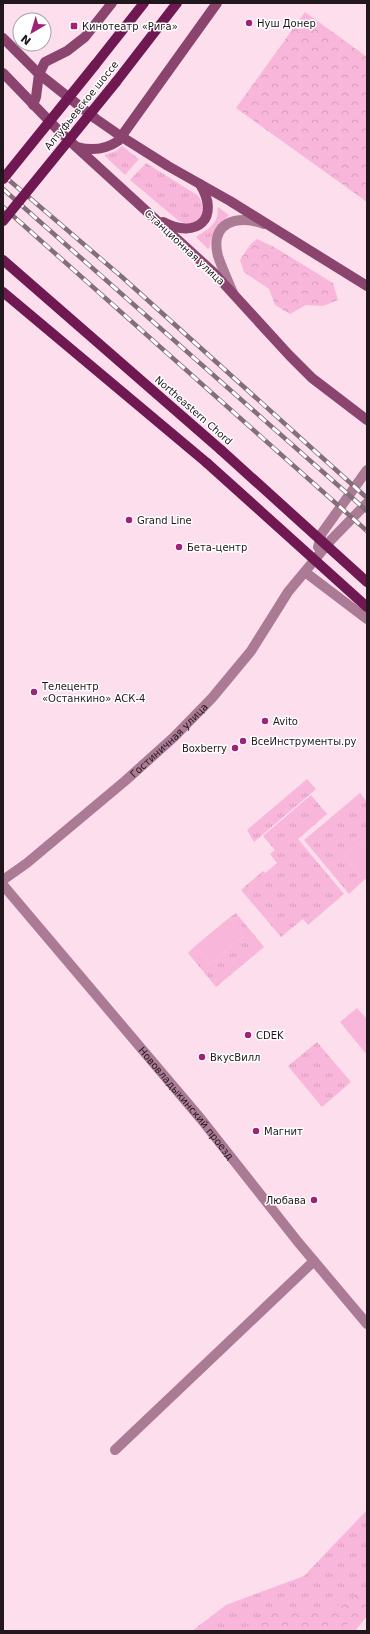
<svg xmlns="http://www.w3.org/2000/svg" width="370" height="1634" font-family="'DejaVu Sans',sans-serif">
<style>
.grass{fill:url(#grass-tufts)}
.forest{fill:url(#forest-crowns)}
.pitch{fill:#f9b6db}
.lines{fill:none;stroke-linecap:round;stroke-linejoin:round}
.minor{stroke:#ab7a95;stroke-width:10}
.tertiary{stroke:#ab7a95;stroke-width:10}
.secondary{stroke:#8a446e;stroke-width:10}
.primary{stroke:#6f1852;stroke-width:10}
.rail-casing{stroke:#826f79;stroke-width:4.5}
.rail{stroke:#fff;stroke-width:3;stroke-dasharray:9;stroke-linecap:butt}
.primary-bridge{stroke:#6f1852;stroke-width:10}
.poi-dot{fill:#a02276;stroke:#fff;stroke-width:1.5}
.labels{text-anchor:middle;stroke-width:3;stroke-linejoin:round;paint-order:stroke}
.poi-label{font-size:10px;fill:#21171c;stroke:#fff;text-anchor:start}
.street-label{font-size:10px;fill:#21171c;stroke:#fff}
</style>
<defs>
<pattern id="grass-tufts" width="24" height="20" patternUnits="userSpaceOnUse"><rect width="24" height="20" fill="#f9b6db"/><path d="M3 7l-1-3M5 7V3M7 7l1-3M15 17l-1-3M17 17v-4M19 17l1-3" fill="none" stroke="#d59cbb"/></pattern>
<pattern id="forest-crowns" width="20" height="18" patternUnits="userSpaceOnUse"><rect width="20" height="18" fill="#f9b6db"/><path d="M2 6a3 3 0 1 1 6 0M12 15a3 3 0 1 1 6 0" fill="none" stroke="#d59cbb"/></pattern>
</defs>
<rect width="100%" height="100%" fill="#fcdeed"/>
<!-- grass -->
<g class="grass">
<polygon points="122,146 139,159 125,175 104,155 116,151"/>
<path d="M146 163 197 195C211 209 197 231 179 221L130 180Z"/>
<path d="M218 207 229 215C218 228 212 227 210 247L208 249 196 237C204 231 213 228 217 217 218 214 217 210 218 207Z"/>
<polygon points="307,779 316,789 254,842 247,830"/>
<polygon points="360,793 367,802 367,837 344,856 364,880 349,894 304,840"/>
<polygon points="311,795 327,814 298,839 344,894 308,925 303,919 281,937 241,890 263,871 265,873 277,863 270,854 275,850 263,836"/>
<polygon points="236,913 264,947 216,987 188,953 195,946 210,964 244,936 229,918"/>
<polygon points="317,1042 351,1082 322,1107 288,1066"/>
<polygon points="367,1510 367,1616 355,1631 192,1631 226,1605 304,1576"/>
</g>
<!-- forest -->
<g class="forest">
<polygon points="305,12 367,57 367,202 236,108"/>
<polygon points="257,239 274,247 333,283 338,300 323,306 306,305 290,314 275,305 269,289 244,272 240,260 250,245"/>
<path d="M363 1592H367C367 1597 368 1602 367 1606 365 1617 347 1622 340 1631H240L260 1617 283 1609 319 1613 330 1609Z"/>
</g>
<!-- pitch -->
<g class="pitch">
<polygon points="367,837 367,878 364,880 344,856"/>
<polygon points="229,918 244,936 210,964 195,946"/>
<polygon points="357,1008 367,1019 367,1055 340,1022"/>
</g>
<g class="lines">
<!-- minor -->
<g class="minor">
<path id="s1" d="M3 885 201 1119 298 1242 367 1324"/>
<polyline points="115,1450 314,1261"/>
</g>
<!-- tertiary -->
<g class="tertiary">
<path d="M233 293C228 281 222 268 218 256 209 222 238 214 264 224"/>
<polyline points="318,547 322,533 367,470"/>
<polyline points="305,572 367,619"/>
<path id="s2" d="M3 880 27 863 125 781 174 737 212 698 251 651 288 592 331 540 367 503"/>
</g>
<!-- secondary -->
<g class="secondary">
<polyline points="3,38 39,74 96,119 122,137 168,166 230,201 367,286"/>
<polyline points="3,73 60,132 214,273 289,355 312,378 367,420"/>
<polyline points="33,105 36,97 39,74 45,62 67,51 85,37 112,3"/>
<path d="M77 147C92 151 105 150 118 141L217 3"/>
<path d="M163 222C197 240 221 218 200 184"/>
</g>
<!-- primary -->
<g class="primary">
<polyline points="95,65 144,3"/>
<polyline points="116,82 177,3"/>
<polyline points="3,260 221,450"/>
<polyline points="3,292 207,463"/>
</g>
<!-- rail casing -->
<g class="rail-casing">
<g id="rail">
<polyline points="3,175 122,277 367,498"/>
<polyline points="3,189 367,511"/>
<polyline points="3,207 367,531"/>
</g>
</g>
<!-- rail -->
<use href="#rail" class="rail"/>
<!-- primary-bridge -->
<g class="primary-bridge">
<polyline points="3,179 95,65"/>
<polyline points="3,221 116,82"/>
<polyline points="221,450 367,582"/>
<polyline points="207,463 367,607"/>
</g>
</g>
<!-- markers -->
<g class="poi-dot">
<circle cx="249" cy="23" r="4"/>
<rect x="70" y="22" width="8" height="8" rx="2"/>
<circle cx="129" cy="520" r="4"/>
<circle cx="179" cy="547" r="4"/>
<circle cx="34" cy="692" r="4"/>
<circle cx="265" cy="721" r="4"/>
<circle cx="243" cy="741" r="4"/>
<circle cx="235" cy="748" r="4"/>
<circle cx="248" cy="1035" r="4"/>
<circle cx="202" cy="1057" r="4"/>
<circle cx="256" cy="1131" r="4"/>
<circle cx="314" cy="1200" r="4"/>
</g>
<g class="labels">
<!-- poi labels -->
<g class="poi-label">
<text x="257" y="27">Нуш Донер</text>
<text x="82" y="30">Кинотеатр «Рига»</text>
<text x="137" y="524">Grand Line</text>
<text x="187" y="551">Бета-центр</text>
<text x="42" y="690">Телецентр<tspan x="42" dy="12">«Останкино» АСК-4</tspan></text>
<text x="273" y="725">Avito</text>
<text x="251" y="745">ВсеИнструменты.ру</text>
<text x="227" y="752" text-anchor="end">Boxberry</text>
<text x="256" y="1039">CDEK</text>
<text x="210" y="1061">ВкусВилл</text>
<text x="264" y="1135">Магнит</text>
<text x="306" y="1204" text-anchor="end">Любава</text>
</g>
<!-- street labels -->
<g class="street-label">
<text transform="translate(81 105) rotate(-51)" y="4">Алтуфьевское шоссе</text>
<text transform="translate(185 247) rotate(43)" y="4">Станционная улица</text>
<text transform="translate(194 410) rotate(41)" y="4">Northeastern Chord</text>
<text dy="4" stroke="none"><textPath href="#s2" startOffset="217">Гостиничная улица</textPath></text>
<text dy="4" stroke="none"><textPath href="#s1" startOffset="285">Нововладыкинский проезд</textPath></text>
</g>
</g>
<!-- border -->
<rect width="370" height="1634" fill="none" stroke="#21171c" stroke-width="8"/>
<!-- north arrow -->
<g transform="translate(32 32) rotate(218)"><circle r="19" fill="#ffffff" stroke="#a6a2a4"/>
<path d="M0-3L7 15L0 10L-7 15Z" fill="#a02276"/>
<text y="-6" font-size="11" font-weight="bold" text-anchor="middle" fill="#21171c">N</text>
</g>
</svg>
